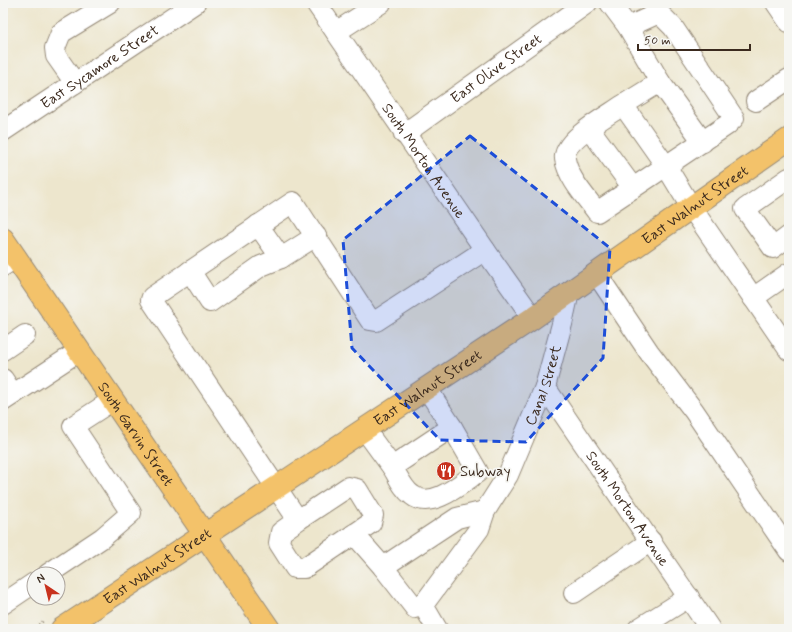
<svg xmlns="http://www.w3.org/2000/svg" width="792" height="632" font-family="Mynerve,sans-serif">
<style>
.lines{fill:none;stroke-linecap:round;stroke-linejoin:round}
.minor-casing{stroke:#948876;stroke-width:22}
.major-casing{stroke:#948876;stroke-width:24}
.path{stroke:#948876;stroke-width:2.5;stroke-dasharray:1 3;stroke-linecap:butt}
.minor{stroke:#fff;stroke-width:20}
.major{stroke:#f3c26a;stroke-width:22}
.marked{fill:#1d4ed8;fill-opacity:0.2;stroke:#1d4ed8;stroke-width:3;stroke-dasharray:8 5;stroke-linejoin:round}
.labels{text-anchor:middle;stroke-width:3.5;stroke-linejoin:round;paint-order:stroke}
.street-label{font-size:15px;fill:#3b2a1e;stroke:#f6f6f2}
.poi-label{font-size:15px;fill:#3b2a1e;stroke:#f6f6f2;text-anchor:start}
</style>
<rect width="100%" height="100%" fill="#f6f6f2"/>
<filter id="ink" filterUnits="userSpaceOnUse"><feTurbulence type="fractalNoise" baseFrequency=".025" numOctaves="2"/><feDisplacementMap in="SourceGraphic" scale="8" xChannelSelector="R" yChannelSelector="G"/><feConvolveMatrix kernelMatrix="1 2 1 2 8 2 1 2 1" color-interpolation-filters="sRGB"/></filter>
<filter id="wash" filterUnits="userSpaceOnUse"><feTurbulence type="fractalNoise" baseFrequency=".012" numOctaves="4" result="noise"/><feDisplacementMap in="SourceGraphic" scale="16" xChannelSelector="R" yChannelSelector="G"/><feGaussianBlur stdDeviation="0.9" result="paint"/><feColorMatrix in="noise" values="0 0 0 0 0 0 0 0 0 0 0 0 0 0 0 0 0 1.4 0 .05"/><feComposite in="paint" operator="in"/></filter>
<g filter="url(#wash)">
<rect width="100%" height="100%" fill="#ede6cd"/>
</g>
<g filter="url(#ink)">
<g class="lines">
<!-- minor casing -->
<g class="minor-casing">
<g id="minor">
<path id="s1" d="M316 3 494 263 533 318"/>
<polyline points="610,3 628,27 659,13 673,27 734,118 727,125 666,166 691,207 789,350"/>
<polyline points="776,3 789,22"/>
<polyline points="628,27 660,82 703,142"/>
<polyline points="336,32 381,3"/>
<polyline points="75,83 56,56 55,48 61,33 110,3"/>
<polyline points="756,101 789,79"/>
<path d="M623 105C609 115 562 140 565 159 568 178 586 197 597 212L666 166 623 105 660 82"/>
<polyline points="589,128 633,188"/>
<path id="s2" d="M3 131 195 3"/>
<path id="s3" d="M404 134 587 3"/>
<polyline points="789,178 745,209 773,248 789,236"/>
<polyline points="258,225 281,258"/>
<polyline points="3,266 16,257"/>
<polyline points="190,271 210,302 261,266 281,258 316,236"/>
<polyline points="596,273 649,352 694,411 789,551"/>
<polyline points="753,298 789,273"/>
<polyline points="3,350 25,335"/>
<polyline points="3,379 13,394"/>
<path id="s4" d="M545 387 710 629"/>
<polyline points="3,401 79,351"/>
<polyline points="365,430 392,467 452,427 427,389"/>
<path d="M392 467C398 476 403 489 412 495 431 511 462 483 478 472L452 427"/>
<polyline points="298,520 348,487 357,489 373,515 371,523 304,568 295,568 279,543 281,532 298,520 151,300 152,297 293,202 370,320 376,321 485,250"/>
<path id="s5" d="M354 534 383 567 457 518 485 511 508 475 545 387 562 324 569 292"/>
<polyline points="383,567 415,608 423,605 479,529 485,511"/>
<polyline points="48,574 102,538 131,513 73,426 113,400"/>
<polyline points="574,593 651,541"/>
<polyline points="3,604 34,583"/>
<polyline points="423,605 437,629"/>
<polyline points="638,629 689,597"/>
</g>
</g>
<!-- major casing -->
<g class="major-casing">
<g id="major">
<path id="s6" d="M3 239 269 629"/>
<path id="s7" d="M62 629 533 318 789 139"/>
</g>
</g>
<!-- path -->
<polyline class="path" points="32,629 45,620"/>
<!-- minor -->
<use href="#minor" class="minor"/>
<!-- major -->
<use href="#major" class="major"/>
</g>
</g>
<!-- marked area -->
<path class="marked" d="M470 136 610 248 603 358 526 442 440 440 352 348 343 240Z"/>
<!-- icons -->
<defs>
<g id="restaurant-disc" transform="scale(1)"><circle r="9.5" fill="#c8321e" stroke="#f6f6f2"/><path d="M-5-6h1v4h1v-4h1v4h1v-4h1v5L-1.5 .5V6h-2V.5L-5-1ZM5-6V6H3V1.5H1.5Q1.5-4 5-6Z" fill="#fff"/></g>
</defs>
<g fill-rule="evenodd">
<use href="#restaurant-disc" x="446" y="471"/>
</g>
<g class="labels">
<!-- street labels -->
<g class="street-label">
<text dy="5" stroke="none"><textPath href="#s2" startOffset="116">East Sycamore Street</textPath></text>
<text dy="5" stroke="none"><textPath href="#s3" startOffset="113">East Olive Street</textPath></text>
<text dy="5" stroke="none"><textPath href="#s1" startOffset="191">South Morton Avenue</textPath></text>
<text dy="5" stroke="none"><textPath href="#s7" startOffset="762">East Walnut Street</textPath></text>
<text dy="5" stroke="none"><textPath href="#s5" startOffset="301">Canal Street</textPath></text>
<text dy="5" stroke="none"><textPath href="#s7" startOffset="438">East Walnut Street</textPath></text>
<text dy="5" stroke="none"><textPath href="#s6" startOffset="236">South Garvin Street</textPath></text>
<text dy="5" stroke="none"><textPath href="#s4" startOffset="147">South Morton Avenue</textPath></text>
<text dy="5" stroke="none"><textPath href="#s7" startOffset="114">East Walnut Street</textPath></text>
</g>
<!-- poi labels -->
<g class="poi-label">
<text x="460" y="476">Subway</text>
</g>
</g>
<!-- margin -->
<rect width="792" height="632" fill="none" stroke="#f6f6f2" stroke-width="16"/>
<!-- north arrow -->
<g transform="translate(46 586) rotate(325)"><circle r="19" fill="#f6f6f2" stroke="#aba49d"/>
<path d="M0-3L7 15L0 10L-7 15Z" fill="#c8321e"/>
<text y="-6" font-size="11" font-weight="bold" text-anchor="middle" fill="#3b2a1e">N</text>
</g>
<!-- scale -->
<path d="M638 44v6h112v-6" fill="none" stroke="#3b2a1e" stroke-width="2"/>
<text x="644" y="44" font-size="12" fill="#3b2a1e" stroke="#f6f6f2" stroke-width="3" paint-order="stroke">50 m</text>
</svg>
